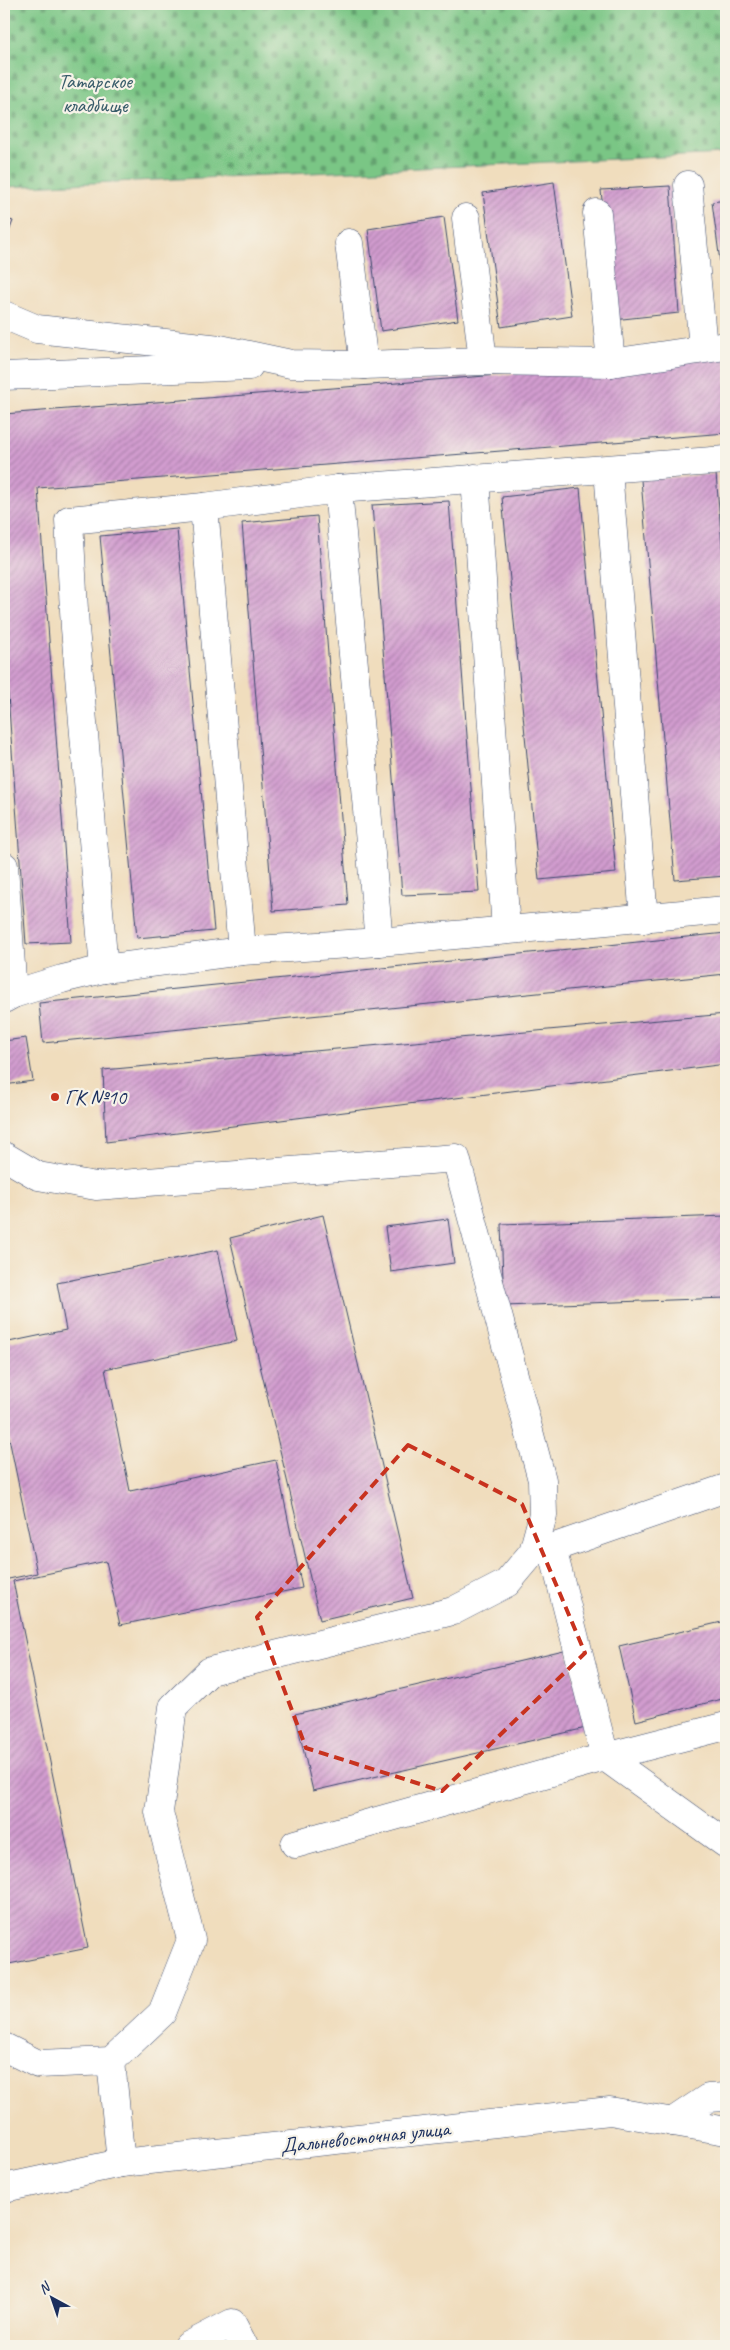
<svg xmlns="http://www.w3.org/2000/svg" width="730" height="2350" font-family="Caveat,sans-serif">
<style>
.cemetery{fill:url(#cemetery-stones);stroke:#4a7a72}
.building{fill:url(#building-hatch)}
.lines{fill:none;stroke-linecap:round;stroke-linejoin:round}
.minor-casing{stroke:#3b496c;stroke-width:29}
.minor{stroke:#fff;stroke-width:28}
.marked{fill:none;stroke:#c8321e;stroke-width:4;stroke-dasharray:10 6;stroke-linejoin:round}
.poi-dot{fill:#c8321e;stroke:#f7f3e8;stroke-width:2}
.labels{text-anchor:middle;stroke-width:4.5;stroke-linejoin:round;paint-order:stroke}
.park-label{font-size:21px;fill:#385c6a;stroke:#f7f3e8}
.poi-label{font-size:21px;fill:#1b2f5e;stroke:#f7f3e8;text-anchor:start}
.street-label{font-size:21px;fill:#1b2f5e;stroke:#f7f3e8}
</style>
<defs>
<pattern id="cemetery-stones" width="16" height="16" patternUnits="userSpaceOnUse" patternTransform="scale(1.25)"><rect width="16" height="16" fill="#7ac685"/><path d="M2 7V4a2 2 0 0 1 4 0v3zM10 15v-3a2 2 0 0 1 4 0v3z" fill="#63a170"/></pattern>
<pattern id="building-hatch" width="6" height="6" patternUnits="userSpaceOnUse" patternTransform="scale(1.25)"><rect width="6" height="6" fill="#d29ccf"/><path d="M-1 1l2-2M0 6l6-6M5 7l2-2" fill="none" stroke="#aa80ab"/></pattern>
</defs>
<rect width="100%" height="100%" fill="#f7f3e8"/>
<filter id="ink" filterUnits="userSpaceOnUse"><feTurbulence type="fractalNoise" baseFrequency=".02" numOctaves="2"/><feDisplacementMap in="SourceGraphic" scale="10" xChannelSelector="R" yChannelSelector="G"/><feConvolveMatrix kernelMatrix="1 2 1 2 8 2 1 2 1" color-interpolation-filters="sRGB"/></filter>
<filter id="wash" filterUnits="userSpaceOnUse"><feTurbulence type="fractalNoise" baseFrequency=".0096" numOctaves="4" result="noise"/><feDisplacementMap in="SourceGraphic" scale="20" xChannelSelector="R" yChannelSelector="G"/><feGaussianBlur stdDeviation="1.12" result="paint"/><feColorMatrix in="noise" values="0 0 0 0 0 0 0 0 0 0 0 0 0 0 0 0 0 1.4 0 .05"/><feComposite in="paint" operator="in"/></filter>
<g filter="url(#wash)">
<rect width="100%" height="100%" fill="#f0ddbd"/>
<!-- cemetery -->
<polygon class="cemetery" points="4,4 720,4 726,32 726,154 4,187"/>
<g id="blocks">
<!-- building -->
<g class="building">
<polygon points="554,182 572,316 501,327 483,193"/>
<polygon points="670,186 679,313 613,320 601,190"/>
<polygon points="726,200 726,299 725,299 712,202"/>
<polygon points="444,217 458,320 381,331 368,229"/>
<polygon points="4,218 13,221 4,245"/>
<polygon points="726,357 726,433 38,488 71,942 26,944 4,639 4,414"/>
<polygon points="716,474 726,592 726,876 675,880 641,480"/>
<polygon points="580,488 616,873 539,880 502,497"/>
<polygon points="449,501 479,892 402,895 372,505"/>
<polygon points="317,516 348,905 273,911 242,523"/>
<polygon points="177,529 214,931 137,938 100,536"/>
<polygon points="726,933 726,974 43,1043 39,1003"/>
<polygon points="726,1014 726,1064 106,1142 103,1070"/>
<polygon points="26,1038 33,1081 4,1085 4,1041"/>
<polygon points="323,1215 413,1598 320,1620 230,1238"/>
<polygon points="726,1216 726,1298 504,1306 501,1224"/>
<polygon points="448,1219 454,1263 391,1272 385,1227"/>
<polygon points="218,1250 237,1341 105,1369 130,1491 276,1460 302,1588 120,1625 106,1561 13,1581 88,1948 4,1965 4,1580 37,1573 4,1414 4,1343 66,1330 57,1283"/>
<polygon points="726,1621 726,1698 636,1721 619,1646"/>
<polygon points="568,1650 586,1728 313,1791 295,1714"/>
</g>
</g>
</g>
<g filter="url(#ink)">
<use href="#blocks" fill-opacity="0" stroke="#3b496c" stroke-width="1"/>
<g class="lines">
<!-- minor casing -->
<g class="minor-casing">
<g id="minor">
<polyline points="688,185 703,348"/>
<polyline points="597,213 611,363"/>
<polyline points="466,218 483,361"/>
<polyline points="349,243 364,365"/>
<polyline points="4,315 37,329 220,349 291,364 364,365 483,361 611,363 726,346"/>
<polyline points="4,376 249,366"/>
<polyline points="608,470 644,919"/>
<polyline points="475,478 506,930"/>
<polyline points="338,489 379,942"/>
<polyline points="204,507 242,951"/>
<polyline points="4,866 13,994"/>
<polyline points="104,969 75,628 69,520 204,507 338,489 726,460"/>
<polyline points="4,999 13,994 62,979 104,969 242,951 379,942 726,910"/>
<polyline points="4,1156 38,1176 96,1186 456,1158 542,1480 543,1515 533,1552 507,1583 453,1611 210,1671 173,1707 159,1812 191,1940 162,2013 111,2061 38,2064 4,2047"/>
<polyline points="552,1548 605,1757 726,1726"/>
<polyline points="534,1551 552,1548 726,1488"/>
<polyline points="295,1844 605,1757 726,1844"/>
<polyline points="111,2061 121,2163"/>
<polyline points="672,2122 708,2098 726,2097"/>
<polyline points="4,2188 121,2163 610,2111 726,2131"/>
<polyline points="188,2346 232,2323 244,2346"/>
</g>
</g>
<!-- minor -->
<use href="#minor" class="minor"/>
</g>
</g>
<!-- marked area -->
<path class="marked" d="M408 1445 522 1504 585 1653 442 1791 306 1748 257 1617Z"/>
<!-- markers -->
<circle class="poi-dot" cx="55" cy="1097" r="5"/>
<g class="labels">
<!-- park labels -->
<g class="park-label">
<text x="95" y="88">Татарское<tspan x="95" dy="24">кладбище</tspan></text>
</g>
<!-- poi labels -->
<g class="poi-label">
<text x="65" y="1104">ГК №10</text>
</g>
<!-- street labels -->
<g class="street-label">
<text transform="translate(365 2137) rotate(-6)" y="7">Дальневосточная улица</text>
</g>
</g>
<!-- margin -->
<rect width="730" height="2350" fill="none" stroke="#f7f3e8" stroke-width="20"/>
<!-- north arrow -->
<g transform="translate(52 2298) rotate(320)" stroke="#f7f3e8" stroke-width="4" paint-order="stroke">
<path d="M0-4L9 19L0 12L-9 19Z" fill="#1b2f5e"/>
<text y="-8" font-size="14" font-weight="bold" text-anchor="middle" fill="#1b2f5e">N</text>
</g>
</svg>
